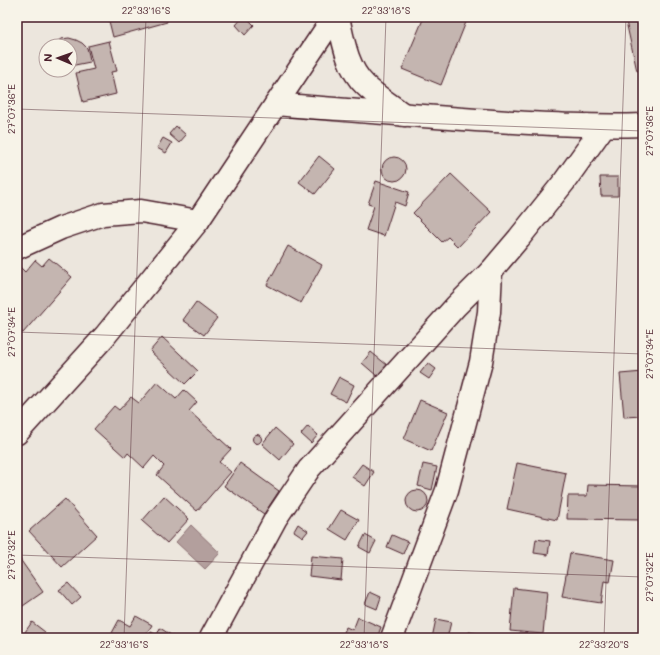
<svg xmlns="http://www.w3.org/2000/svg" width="660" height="655" font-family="Mali,sans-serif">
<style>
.water{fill:#b39f9d;stroke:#896c6f}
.building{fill:#c4b5b0;stroke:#4a1f2b}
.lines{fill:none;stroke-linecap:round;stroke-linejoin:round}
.street-casing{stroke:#4a1f2b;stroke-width:25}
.secondary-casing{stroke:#4a1f2b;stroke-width:25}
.street{stroke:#f7f3e8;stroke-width:22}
.secondary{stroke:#f7f3e8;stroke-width:22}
.ticks{fill:none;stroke:#4a1f2b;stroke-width:1;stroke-opacity:0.45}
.neatline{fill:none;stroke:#4a1f2b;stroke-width:1.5}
.ticks-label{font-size:10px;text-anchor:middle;fill:#4a1f2b}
</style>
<rect width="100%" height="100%" fill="#ece6dd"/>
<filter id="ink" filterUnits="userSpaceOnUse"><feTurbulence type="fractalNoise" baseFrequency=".025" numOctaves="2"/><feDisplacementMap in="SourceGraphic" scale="8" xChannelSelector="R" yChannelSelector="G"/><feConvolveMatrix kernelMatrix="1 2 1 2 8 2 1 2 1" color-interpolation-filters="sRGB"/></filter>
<g filter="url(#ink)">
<!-- water -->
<polygon class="water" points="191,525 220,553 205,569 176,542"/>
<!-- building -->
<g class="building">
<polygon points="108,17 166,17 167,22 113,37"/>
<polygon points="243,17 246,17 254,25 245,35 236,25"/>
<polygon points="424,17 468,17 441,85 402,69"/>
<polygon points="625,17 643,17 643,69 637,71"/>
<polygon points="69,38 76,40 82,43 87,48 89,55 90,62 70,66 70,46 51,46 61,39"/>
<polygon points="109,41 117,71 111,72 116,94 83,102 76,73 94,69 88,46"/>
<polygon points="176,126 186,135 179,143 169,134"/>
<polygon points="163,138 172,143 166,153 157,148"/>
<polygon points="319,156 335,169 315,194 299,182"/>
<circle cx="394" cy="169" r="12"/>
<polygon points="451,174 491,212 458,247 448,237 442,242 413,213"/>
<polygon points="600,177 618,177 618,196 601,196"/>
<polygon points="376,181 409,192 405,206 395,202 384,236 366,230 374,206 368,204"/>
<polygon points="288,246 322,265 301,303 267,285"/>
<polygon points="49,258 72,277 23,333 17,328 17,270 20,267 25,272 35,260 42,266"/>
<polygon points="196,302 217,318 204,335 183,320"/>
<polygon points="162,337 198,371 185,384 150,351"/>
<polygon points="371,352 387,365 377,376 362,363"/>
<polygon points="428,363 436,369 429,379 420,373"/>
<polygon points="643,372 643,416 624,417 620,374"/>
<polygon points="339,377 354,385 346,402 330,394"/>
<polygon points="157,382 176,399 184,390 197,402 189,411 231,449 219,462 231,472 197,511 157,475 164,466 154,456 144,468 128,453 125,457 94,429 114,406 119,410 131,397 139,403"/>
<polygon points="420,400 448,412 431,451 404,439"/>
<polygon points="308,426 318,435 311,443 301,434"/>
<polygon points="275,428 293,444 280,460 262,444"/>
<circle cx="257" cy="439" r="4.5"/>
<polygon points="240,463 279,491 264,514 224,486"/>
<polygon points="517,463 566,473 557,520 507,509"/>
<polygon points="362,464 374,472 365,486 352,477"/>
<polygon points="423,464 437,467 432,490 418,486"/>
<polygon points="588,485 643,486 643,520 567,519 568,496 587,496"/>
<circle cx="417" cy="501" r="11"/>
<polygon points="164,496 189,519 167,543 142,521"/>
<polygon points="65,499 97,535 62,567 29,531"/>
<polygon points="341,510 359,520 347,540 329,529"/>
<polygon points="298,524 308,531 303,537 294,531"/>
<polygon points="365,535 376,541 370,553 359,547"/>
<polygon points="392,535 408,542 403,554 387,547"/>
<polygon points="536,539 550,541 548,555 534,553"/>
<polygon points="570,553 614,560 610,582 604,581 601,603 562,597"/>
<polygon points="17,555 43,592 20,608 17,604"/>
<polygon points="311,556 343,559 341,580 309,576"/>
<polygon points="68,583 81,597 72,605 59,590"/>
<polygon points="514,588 547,592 543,634 510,631"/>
<polygon points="370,592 381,597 377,609 365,604"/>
<polygon points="136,616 152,625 144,638 121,638 112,633 119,620 130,626"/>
<polygon points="358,617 381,627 377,638 342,638 346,627 353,630"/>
<polygon points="436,619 451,622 447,638 432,638"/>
<polygon points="32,622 45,632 40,638 33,638 25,632"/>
<polygon points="160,628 174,637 174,638 148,638 151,632 157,635"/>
<polygon points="469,632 501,638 468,638"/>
</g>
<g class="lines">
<!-- street casing -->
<g class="street-casing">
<g id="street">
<polyline points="17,248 61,228 103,214 141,211 198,221"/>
<polyline points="211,638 276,518 309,469 456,306 491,271 519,238 564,182 604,126"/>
<polyline points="392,638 447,490 481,362 489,312 491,271"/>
</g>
</g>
<!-- secondary casing -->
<g class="secondary-casing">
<g id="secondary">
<path d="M338 17C343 40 347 68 365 85 376 96 391 105 404 115"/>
<path d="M276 104C343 110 409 115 476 120 532 123 587 127 643 125"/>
<polyline points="17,433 105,336 198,221 334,17"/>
</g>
</g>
<!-- street -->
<use href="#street" class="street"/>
<!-- secondary -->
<use href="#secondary" class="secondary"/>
</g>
</g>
<!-- ticks -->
<path class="ticks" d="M17 109 643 131M17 332 643 354M17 555 643 577M124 638 146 17M364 638 386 17M604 638 626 17"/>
<!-- margin -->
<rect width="660" height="655" fill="none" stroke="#f7f3e8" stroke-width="44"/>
<!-- north arrow -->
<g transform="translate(58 58) rotate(272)"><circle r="19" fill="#f7f3e8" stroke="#b29e9c"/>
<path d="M0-3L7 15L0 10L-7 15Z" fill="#4a1f2b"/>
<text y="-6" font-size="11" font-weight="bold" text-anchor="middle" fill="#4a1f2b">N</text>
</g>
<rect x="22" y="22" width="616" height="611" class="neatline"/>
<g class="ticks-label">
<text x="146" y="14">22°33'16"S</text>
<text x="386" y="14">22°33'18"S</text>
<text transform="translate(11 109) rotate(-90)" y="4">27°07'36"E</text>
<text transform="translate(649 131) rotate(-90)" y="4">27°07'36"E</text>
<text transform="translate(11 332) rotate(-90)" y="4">27°07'34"E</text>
<text transform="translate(649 354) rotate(-90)" y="4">27°07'34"E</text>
<text transform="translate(11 555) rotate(-90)" y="4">27°07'32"E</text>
<text transform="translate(649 577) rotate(-90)" y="4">27°07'32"E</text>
<text x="124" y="648">22°33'16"S</text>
<text x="364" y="648">22°33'18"S</text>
<text x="604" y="648">22°33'20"S</text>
</g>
</svg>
